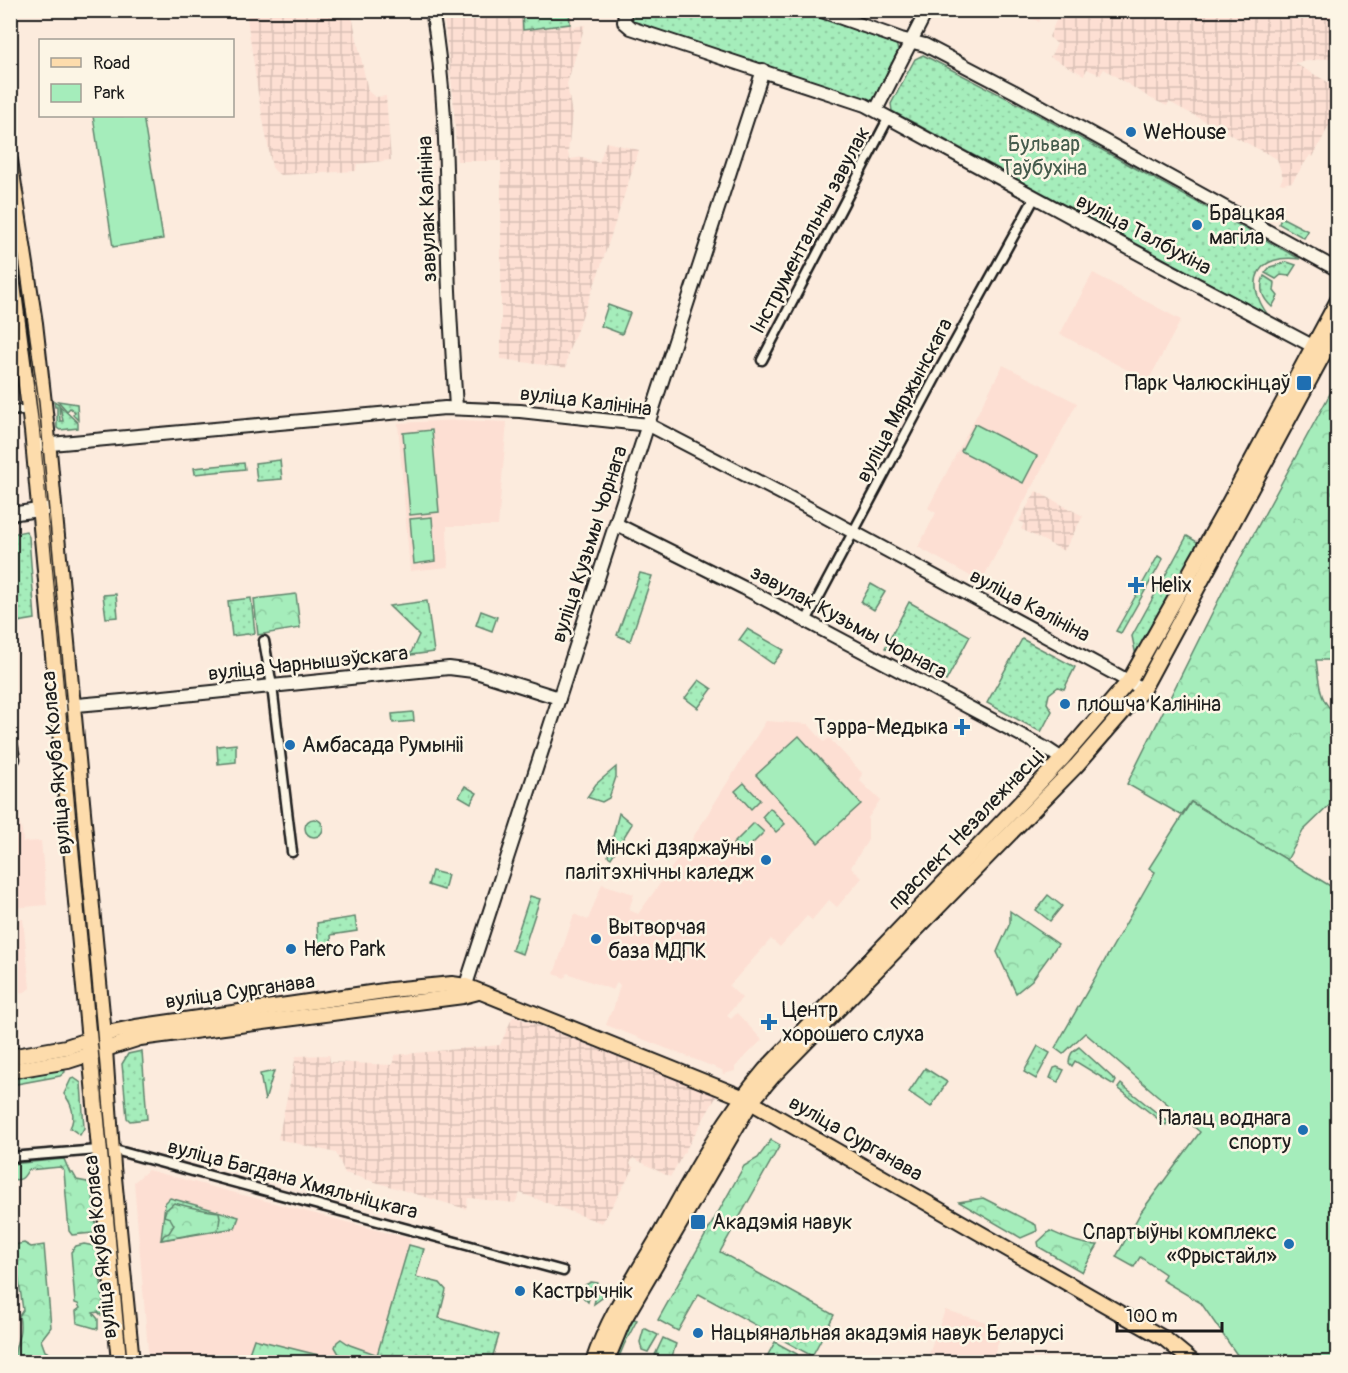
<svg xmlns="http://www.w3.org/2000/svg" width="1348" height="1373" font-family="Pangolin,sans-serif">
<style>
.built{fill:#fddfd3}
.industrial{fill:url(#industrial-grid)}
.green{fill:url(#green-dots);stroke:#60846c;stroke-width:1.5}
.forest{fill:url(#forest-crowns);stroke:#60846c;stroke-width:1.5}
.pitch{fill:#a5edbb;stroke:#60846c;stroke-width:1.5}
.lines{fill:none;stroke-linecap:round;stroke-linejoin:round}
.street-casing{stroke:#1c1c1c;stroke-width:13}
.secondary-casing{stroke:#1c1c1c;stroke-width:16}
.primary-casing{stroke:#1c1c1c;stroke-width:18}
.street{stroke:#fcf5e5;stroke-width:8}
.secondary{stroke:#fcf5e5;stroke-width:12}
.primary{stroke:#fddcac;stroke-width:14}
.tram{stroke:#1c1c1c;stroke-width:1.5}
.poi-dot{fill:#1f6fb2;stroke:#fcf5e5;stroke-width:2}
.labels{text-anchor:middle;stroke-width:5;stroke-linejoin:round;paint-order:stroke}
.poi-label{font-size:21px;fill:#1c1c1c;stroke:#fcf5e5;text-anchor:start}
.park-label{font-size:21px;fill:#455b4c;stroke:#fcf5e5}
.street-label{font-size:21px;fill:#1c1c1c;stroke:#fcf5e5}
</style>
<defs>
<pattern id="industrial-grid" width="8" height="8" patternUnits="userSpaceOnUse" patternTransform="scale(1.5)"><rect width="8" height="8" fill="#fddfd3"/><path d="M0 4h8M4 0v8" fill="none" stroke="#d8bfb5"/></pattern>
<pattern id="green-dots" width="8" height="8" patternUnits="userSpaceOnUse" patternTransform="scale(1.5)"><rect width="8" height="8" fill="#a5edbb"/><path d="M2 2h.1M6 6h.1" fill="none" stroke="#8dcba0" stroke-width="1.8" stroke-linecap="round"/></pattern>
<pattern id="forest-crowns" width="20" height="18" patternUnits="userSpaceOnUse" patternTransform="scale(1.5)"><rect width="20" height="18" fill="#a5edbb"/><path d="M2 6a3 3 0 1 1 6 0M12 15a3 3 0 1 1 6 0" fill="none" stroke="#8dcba0"/></pattern>
</defs>
<rect width="100%" height="100%" fill="#fcebdd"/>
<filter id="ink" filterUnits="userSpaceOnUse"><feTurbulence type="fractalNoise" baseFrequency=".0167" numOctaves="2"/><feDisplacementMap in="SourceGraphic" scale="12" xChannelSelector="R" yChannelSelector="G"/><feConvolveMatrix kernelMatrix="1 2 1 2 8 2 1 2 1" color-interpolation-filters="sRGB"/></filter>
<g filter="url(#ink)">
<!-- built -->
<g class="built">
<polygon points="1018,11 1045,11 1039,22"/>
<polygon points="1093,273 1181,320 1148,381 1060,334"/>
<polygon points="1003,365 1077,403 981,582 918,547 936,513 928,508"/>
<polygon points="460,420 507,422 498,526 447,526 448,567 410,571 398,423"/>
<polygon points="766,721 808,724 824,742 829,738 862,773 860,781 880,800 868,818 868,840 851,867 862,878 837,907 829,900 812,920 807,916 780,947 771,939 729,986 742,998 727,1015 731,1019 737,1013 762,1040 735,1067 735,1071 723,1074 722,1070 606,1025 611,1012 613,1010 620,985 617,982 613,990 567,973 565,978 554,974 574,914 588,920 602,884 634,894 629,910 638,914 683,852 689,850 693,845 692,839"/>
<polygon points="11,803 13,803 22,831 23,842 41,841 47,905 11,908"/>
<polygon points="23,919 30,988 25,992 11,995 11,998 11,920"/>
<polygon points="148,1170 411,1239 375,1362 149,1362 134,1182"/>
<polygon points="945,1310 1003,1327 992,1362 926,1362"/>
</g>
<!-- industrial -->
<g class="industrial">
<polygon points="246,11 351,11 368,91 375,97 386,96 391,160 357,164 356,171 280,175 275,171 272,167 258,93"/>
<polygon points="443,11 572,11 572,27 585,25 567,84 572,114 568,153 570,159 583,157 599,163 606,142 639,150 598,275 568,353 566,368 501,359 501,161 457,161 453,95"/>
<polygon points="1060,11 1337,11 1337,57 1294,63 1337,87 1337,110 1313,157 1310,155 1292,182 1283,184 1280,183 1283,177 1277,159 1169,102 1167,106 1150,98 1104,69 1100,75 1087,69 1084,75 1050,57 1057,44 1049,37"/>
<polygon points="1036,491 1083,516 1064,551 1021,529 1024,523 1019,521"/>
<polygon points="513,1016 718,1094 670,1177 633,1158 630,1164 634,1168 602,1223 520,1193 515,1203 468,1198 466,1209 345,1173 336,1153 278,1139 296,1056 329,1055 330,1062 392,1065 395,1055 500,1045"/>
</g>
<!-- green -->
<g class="green">
<polygon points="630,10 811,11 896,43 898,51 876,96 873,100 869,100 635,24 629,15"/>
<polygon points="522,11 569,11 570,24 523,30"/>
<path d="M923 55 1026 108 1300 259C1258 253 1243 281 1268 315L892 111 891 104 915 59Z"/>
<polygon points="1281,217 1308,231 1304,238 1279,224"/>
<polygon points="1287,262 1296,265 1289,276 1281,275 1276,279 1265,273 1270,267"/>
<path d="M1264 276 1275 283 1274 291 1278 296 1272 307C1262 298 1259 289 1264 276Z"/>
<polygon points="608,305 630,313 622,334 601,326"/>
<polygon points="54,401 59,404 60,421 63,421 60,406 78,423 78,428 60,430 57,428 57,407 55,407"/>
<polygon points="58,401 77,404 78,420 73,415 75,412 70,408 67,411"/>
<polygon points="280,460 282,479 257,481 255,463"/>
<polygon points="244,463 245,469 195,474 194,468"/>
<polygon points="26,531 29,537 35,619 11,623 11,534"/>
<polygon points="1187,536 1199,543 1136,656 1132,636"/>
<polygon points="1158,556 1163,559 1121,633 1116,631"/>
<polygon points="640,573 652,576 630,641 617,635"/>
<polygon points="871,584 885,592 874,610 861,602"/>
<polygon points="116,594 118,617 106,618 103,595"/>
<polygon points="251,598 255,633 232,636 228,601"/>
<polygon points="427,601 434,652 410,655 419,635 389,606"/>
<polygon points="909,602 970,636 946,681 885,648"/>
<polygon points="481,611 497,617 492,631 476,625"/>
<polygon points="747,629 784,650 773,664 739,640"/>
<polygon points="1022,639 1075,667 1064,689 1058,687 1049,694 1047,703 1052,711 1041,732 987,703"/>
<polygon points="699,680 712,689 698,708 685,698"/>
<polygon points="413,712 414,721 393,723 392,714"/>
<polygon points="236,744 236,762 218,764 217,746"/>
<polygon points="616,767 616,777 609,798 602,802 587,797 596,784"/>
<polygon points="465,786 477,793 471,803 459,796"/>
<polygon points="619,813 632,824 611,858 608,856"/>
<circle cx="314" cy="828" r="9"/>
<polygon points="432,871 448,875 444,890 428,885"/>
<polygon points="1048,895 1062,906 1050,921 1036,910"/>
<polygon points="530,896 540,899 522,954 512,950"/>
<polygon points="355,917 357,931 331,935 332,951 319,954 317,923"/>
<polygon points="1038,1046 1050,1053 1036,1079 1024,1072"/>
<path d="M1079 1047 1116 1081 1114 1085 1075 1061 1072 1066 1069 1063C1069 1055 1072 1051 1079 1047Z"/>
<polygon points="142,1051 147,1119 130,1121 127,1118 122,1064 128,1054"/>
<polygon points="64,1067 65,1072 60,1076 11,1085 11,1076"/>
<polygon points="1057,1067 1064,1070 1058,1082 1050,1078 1054,1068"/>
<polygon points="925,1068 947,1082 931,1107 909,1092"/>
<polygon points="274,1071 265,1101 260,1074"/>
<path d="M74 1078 81 1083 84 1128 80 1135 70 1128C76 1117 72 1104 64 1094L71 1079Z"/>
<polygon points="1121,1084 1168,1122 1166,1125 1118,1088"/>
<polygon points="170,1198 239,1217 235,1228 161,1240 165,1203"/>
<polygon points="409,1245 424,1249 416,1277 440,1283 446,1290 439,1318 499,1335 491,1362 375,1362"/>
<polygon points="591,1282 598,1283 603,1292 602,1298 594,1304 596,1296 590,1295 588,1302 582,1296 585,1285"/>
<polygon points="634,1319 637,1320 624,1345 617,1362 614,1362 621,1343"/>
<polygon points="644,1328 658,1335 648,1352 642,1350 640,1342"/>
<polygon points="663,1338 676,1344 671,1360 657,1358 657,1356 655,1355"/>
<polygon points="775,1342 797,1354 798,1359 796,1362 764,1362"/>
</g>
<!-- forest -->
<g class="forest">
<path d="M1337 381V660H1316C1319 677 1318 706 1337 712V798L1303 831 1287 860 1191 802 1181 815 1127 784 1228 581Z"/>
<polygon points="296,594 300,628 258,635 254,599"/>
<polygon points="1010,911 1058,944 1032,980 1016,993 997,952 1010,923"/>
<polygon points="771,1140 780,1145 720,1252 834,1315 812,1356 699,1294 678,1331 658,1320 744,1166 758,1158"/>
<path d="M64 1159 70 1173H73L77 1180 92 1183 96 1229 93 1233 72 1235 69 1231 64 1171 60 1167 28 1170C23 1179 21 1181 11 1179V1164Z"/>
<polygon points="983,1198 1036,1225 1037,1231 1021,1238 959,1202"/>
<path d="M174 1203C189 1207 203 1211 219 1212L220 1218 218 1230 161 1240 164 1235 169 1233 174 1225 170 1218 164 1216 166 1210Z"/>
<path d="M1050 1231C1066 1238 1080 1245 1098 1245L1082 1272 1039 1247 1038 1242Z"/>
<path d="M24 1243 31 1247 44 1245 51 1327 41 1340 45 1351 53 1355 54 1362H14C14 1343 23 1336 19 1316L23 1310 14 1245Z"/>
<polygon points="84,1244 94,1246 98,1250 104,1313 101,1315 98,1312 93,1313 98,1319 98,1329 77,1323 76,1311 80,1308 78,1304 75,1303 71,1252 76,1246"/>
<polygon points="254,1339 318,1355 321,1362 246,1362"/>
<polygon points="341,1339 350,1345 378,1355 375,1362 340,1362 342,1359 335,1347 337,1342"/>
</g>
<!-- pitch -->
<g class="pitch">
<polygon points="93,116 143,116 163,239 113,247"/>
<polygon points="975,424 1037,456 1023,483 961,451"/>
<polygon points="432,430 439,512 410,515 403,433"/>
<polygon points="432,517 435,561 414,564 410,519"/>
<polygon points="799,736 861,804 818,843 756,775"/>
<polygon points="744,783 760,800 751,809 735,791"/>
<polygon points="1191,802 1337,890 1337,1362 1242,1362 1201,1303 1162,1280 1165,1274 1140,1257 1134,1267 1116,1257 1141,1212 1200,1132 1085,1033 1063,1054 1055,1048 1155,872 1149,868"/>
<polygon points="770,808 785,824 776,832 762,817"/>
<polygon points="754,823 764,832 743,853 733,844"/>
</g>
<g class="lines">
<!-- street casing -->
<g class="street-casing">
<g id="street">
<polyline points="762,360 889,117"/>
<polyline points="10,411 32,409"/>
<polyline points="806,621 939,371 1035,197"/>
<polyline points="264,641 272,686 292,852"/>
<polyline points="10,732 15,759"/>
<polyline points="10,1157 111,1149 563,1271"/>
</g>
</g>
<!-- secondary casing -->
<g class="secondary-casing">
<g id="secondary">
<path d="M432 10C447 93 446 177 448 261 449 310 453 359 456 407"/>
<polyline points="625,10 624,22 631,28 865,105 1160,265 1320,350"/>
<polyline points="819,10 901,39 925,45 1019,94 1338,270"/>
<polyline points="876,110 927,10"/>
<polyline points="40,445 445,408 520,411 649,425 792,499 1143,689"/>
<polyline points="10,514 53,508"/>
<polyline points="616,524 744,588 1047,749 1062,759"/>
<polyline points="65,706 134,700 449,668 473,671 559,698"/>
<polyline points="463,994 763,70"/>
</g>
</g>
<!-- primary casing -->
<g class="primary-casing">
<g id="primary">
<polyline points="10,160 35,323 47,430 104,1035 113,1167 132,1362"/>
<polyline points="10,262 32,431 119,1362"/>
<polyline points="10,1057 66,1047 112,1032 136,1027 391,990 452,984 466,986 742,1097 1165,1339 1193,1362"/>
<polyline points="10,1071 68,1061 140,1038 463,996 478,992"/>
<path d="M593 1362C608 1317 635 1277 659 1236 691 1179 722 1120 765 1070L1062 759 1129 681 1222 516 1338 300"/>
<polyline points="606,1362 623,1321 751,1102 773,1076 1076,766 1143,689 1338,327"/>
</g>
</g>
<!-- street -->
<use href="#street" class="street"/>
<!-- secondary -->
<use href="#secondary" class="secondary"/>
<!-- primary -->
<use href="#primary" class="primary"/>
<!-- tram -->
<polyline class="tram" points="10,195 39,403 127,1362"/>
</g>
</g>
<!-- markers -->
<g class="poi-dot">
<circle cx="1131" cy="132" r="6"/>
<circle cx="1197" cy="225" r="6"/>
<rect x="1296" y="375" width="16" height="16" rx="3"/>
<path d="M1133 576h6v6h6v6h-6v6h-6v-6h-6v-6h6z"/>
<circle cx="1065" cy="704" r="6"/>
<path d="M959 718h6v6h6v6h-6v6h-6v-6h-6v-6h6z"/>
<circle cx="290" cy="745" r="6"/>
<circle cx="766" cy="860" r="6"/>
<circle cx="596" cy="939" r="6"/>
<circle cx="291" cy="949" r="6"/>
<path d="M766 1013h6v6h6v6h-6v6h-6v-6h-6v-6h6z"/>
<circle cx="1303" cy="1130" r="6"/>
<rect x="690" y="1214" width="16" height="16" rx="3"/>
<circle cx="1289" cy="1244" r="6"/>
<circle cx="520" cy="1291" r="6"/>
<circle cx="698" cy="1333" r="6"/>
</g>
<g class="labels">
<!-- poi labels -->
<g class="poi-label">
<text x="1143" y="139">WeHouse</text>
<text x="1209" y="220">Брацкая<tspan x="1209" dy="24">магіла</tspan></text>
<text x="1290" y="390" text-anchor="end">Парк Чалюскінцаў</text>
<text x="1150" y="592">Helix</text>
<text x="1077" y="711">плошча Калініна</text>
<text x="948" y="734" text-anchor="end">Тэрра-Медыка</text>
<text x="302" y="752">Амбасада Румыніі</text>
<text x="754" y="855" text-anchor="end">Мінскі дзяржаўны<tspan x="754" dy="24">палітэхнічны каледж</tspan></text>
<text x="608" y="934">Вытворчая<tspan x="608" dy="24">база МДПК</tspan></text>
<text x="303" y="956">Hero Park</text>
<text x="782" y="1017">Центр<tspan x="782" dy="24">хорошего слуха</tspan></text>
<text x="1291" y="1125" text-anchor="end">Палац воднага<tspan x="1291" dy="24">спорту</tspan></text>
<text x="712" y="1229">Акадэмія навук</text>
<text x="1277" y="1239" text-anchor="end">Спартыўны комплекс<tspan x="1277" dy="24">«Фрыстайл»</tspan></text>
<text x="532" y="1298">Кастрычнік</text>
<text x="710" y="1340">Нацыянальная акадэмія навук Беларусі</text>
</g>
<!-- park labels -->
<g class="park-label">
<text x="1044" y="151">Бульвар<tspan x="1044" dy="24">Таўбухіна</tspan></text>
</g>
<!-- street labels -->
<g class="street-label">
<text transform="translate(427 209) rotate(-92)" y="7">завулак Калініна</text>
<text transform="translate(810 230) rotate(-62)" y="7">Інструментальны завулак</text>
<text transform="translate(1144 234) rotate(28)" y="7">вуліца Талбухіна</text>
<text transform="translate(904 400) rotate(-62)" y="7">вуліца Мяржынскага</text>
<text transform="translate(586 401) rotate(7)" y="7">вуліца Калініна</text>
<text transform="translate(589 544) rotate(-72)" y="7">вуліца Кузьмы Чорнага</text>
<text transform="translate(1030 605) rotate(28)" y="7">вуліца Калініна</text>
<text transform="translate(849 622) rotate(28)" y="7">завулак Кузьмы Чорнага</text>
<text transform="translate(308 663) rotate(-6)" y="7">вуліца Чарнышэўскага</text>
<text transform="translate(56 763) rotate(-95)" y="7">вуліца Якуба Коласа</text>
<text transform="translate(966 829) rotate(-46)" y="7">праспект Незалежнасці</text>
<text transform="translate(240 991) rotate(-8)" y="7">вуліца Сурганава</text>
<text transform="translate(856 1138) rotate(30)" y="7">вуліца Сурганава</text>
<text transform="translate(293 1179) rotate(15)" y="7">вуліца Багдана Хмяльніцкага</text>
<text transform="translate(100 1247) rotate(-96)" y="7">вуліца Якуба Коласа</text>
</g>
</g>
<!-- margin -->
<rect width="1348" height="1373" fill="none" stroke="#fcf5e5" stroke-width="36"/>
<rect x="18" y="18" width="1312" height="1337" fill="none" stroke="#1c1c1c" stroke-width="2" filter="url(#ink)"/>
<!-- legend -->
<rect x="39" y="39" width="195" height="78" fill="#fcf5e5" stroke="#a29e95" stroke-width="1.5"/>
<rect x="51" y="58" width="30" height="9" fill="#fddcac" stroke="#a29e95" stroke-width="1.5"/>
<text x="93" y="69" font-size="18" fill="#1c1c1c">Road</text>
<rect x="51" y="84" width="30" height="18" fill="#a5edbb" stroke="#a29e95" stroke-width="1.5"/>
<text x="93" y="99" font-size="18" fill="#1c1c1c">Park</text>
<!-- scale -->
<path d="M1117 1322v9h105v-9" fill="none" stroke="#1c1c1c" stroke-width="3"/>
<text x="1126" y="1322" font-size="18" fill="#1c1c1c" stroke="#fcf5e5" stroke-width="4.5" paint-order="stroke">100 m</text>
</svg>
